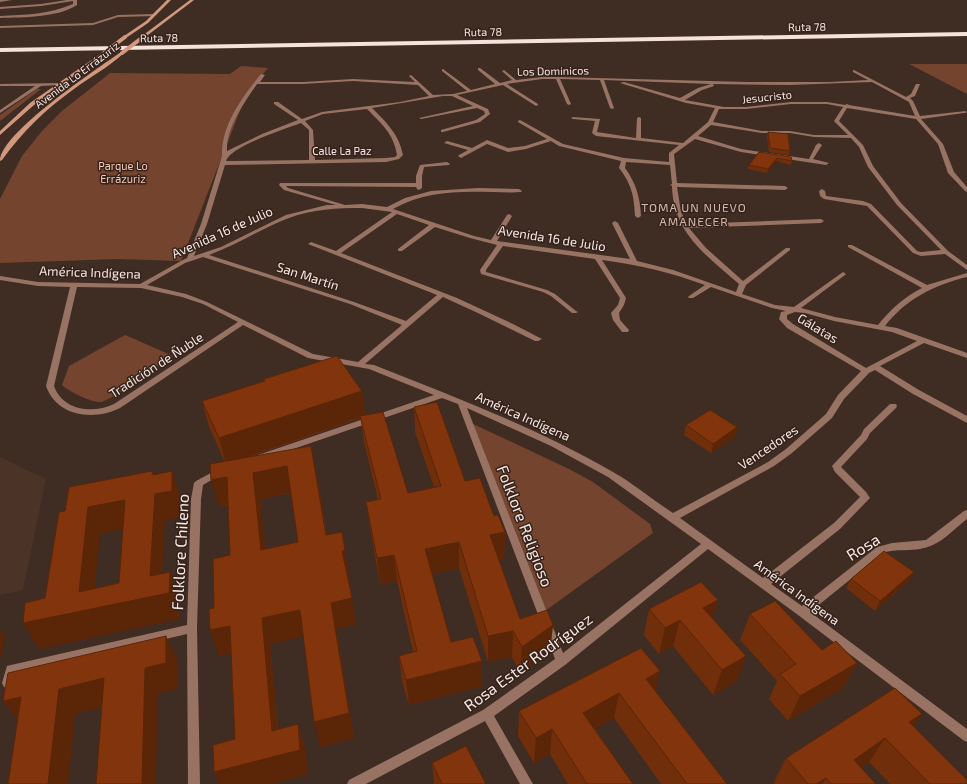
<svg xmlns="http://www.w3.org/2000/svg" width="967" height="784" font-family="'Exo 2',sans-serif">
<style>
.built{fill:#4c3328}
.green{fill:#75442e}
.lines{fill:none;stroke-linecap:round;stroke-linejoin:round}
.minor{fill:#987363;fill-rule:evenodd}
.secondary{fill:#d2987e;fill-rule:evenodd}
.motorway{fill:#f5e2da;fill-rule:evenodd}
.secondary-bridge{stroke:#d2987e;stroke-width:4}
.wall{fill:#702e0a;fill-rule:evenodd}
.shaded-wall{fill:#5b2508}
.building{fill:#82350c;stroke:#5b2508;fill-rule:evenodd}
.labels{text-anchor:middle;stroke-width:3;stroke-linejoin:round;paint-order:stroke}
.far-street-label{font-size:11px;fill:#f6e8e3;stroke:#35221a}
.far-park-label{font-size:11px;fill:#f8cab7;stroke:#35221a}
.far-neighbourhood-label{font-size:12px;letter-spacing:1px;fill:#d2b9af;stroke:#35221a}
.street-label{font-size:13px;fill:#f6e8e3;stroke:#35221a}
.near-street-label{font-size:16px;fill:#f6e8e3;stroke:#35221a}
</style>
<rect width="100%" height="100%" fill="#3f2c23"/>
<!-- built -->
<polygon class="built" points="0,457 46,479 23,590 0,595"/>
<!-- green -->
<g class="green">
<polygon points="909,64 967,64 967,94"/>
<polygon points="241,66 268,68 247,93 181,261 118,259 0,263 0,199 22,156 42,131 62,111 110,73 230,74"/>
<polygon points="37,89 41,89 0,121 0,115"/>
<path d="M125 335 173 356C159 365 113 400 101 402 92 403 68 391 62 385L69 366Z"/>
<polygon points="471,423 569,469 593,482 650,524 653,533 545,611"/>
</g>
<g class="lines">
<!-- minor -->
<g class="minor">
<polygon points="0,0 12,0 0,2"/>
<path d="M67 0H77V5C57 18 23 17 0 18V16C25 15 50 14 73 4V1L41 6 0 9V7L41 4Z"/>
<polygon points="154,14 155,16 118,17 93,25 0,28 0,26 93,23 118,15"/>
<path d="M478 68H480L500 83 512 80 503 72 502 71 504 70 516 80 542 77H557L748 82H830L868 80 853 72V70H854L906 97 911 94 916 84H920L915 96 910 98 913 101 920 116 966 111V113H964L921 119 943 144 954 172 967 187V192L965 191 948 173 938 144 916 119 847 108 839 121 863 145 873 166 901 203 948 251 967 265V270L945 254 921 256 913 253 867 206 824 199 820 196 819 191 822 189 825 191 826 196 863 201 871 204 917 251 921 252 941 250 897 205 868 167 859 147 851 138 814 137 790 133H762L711 125 698 136 741 149 809 159 816 145 819 143 822 145 813 159 829 163 826 165 741 152 695 139 674 154 677 183 785 186 788 188 785 190 677 187 681 212 687 224 821 219 824 221 821 223 689 228 706 248 743 281 786 248H790V250L746 285 742 294 775 305 794 307 843 272 846 274 845 275 801 308 835 317 878 325C890 310 904 297 922 288L848 247V245H852L927 285 967 273V277C934 285 906 299 885 326L897 328 967 353V358L924 343 880 366 919 390 967 416V423L913 394 875 370 869 373 844 399 832 418 792 453 774 466 680 518 763 578 834 523 860 497 835 472 832 466 861 435 864 429 890 404H896L897 406 896 408 870 433 867 439 841 467 866 492 870 498 868 500 840 529 771 584 802 606 877 547 892 543 926 540 964 511 967 510V519C954 529 940 545 924 548 910 552 896 548 883 553L810 612 967 729V742L963 740 798 615 708 549 565 665 494 716 533 784H520L485 721 366 784H347L349 780 483 710 555 659 458 404 442 398 264 459H258L257 457 258 455 434 395 369 369 308 358 243 325 120 408C94 421 57 417 46 386L70 287 38 286 0 280V276L38 282 140 284 181 261 187 258 201 224 222 156C221 125 243 96 261 74L265 75 260 82H303L353 79 415 82 409 76 411 75 433 95 453 94 467 91 442 71V69H443L471 90 495 84 478 70ZM542 79H556L567 104 569 105 571 104 560 79 600 80 610 108 612 109 614 108 604 80 711 84 698 88 680 98 624 82 620 83 686 103 715 108 708 122 683 143 641 138V118L639 117 637 118 636 138 597 132 600 119 573 117 571 118 573 119 595 121 592 133 596 136 679 145 669 153V162L624 158 563 144 520 120 518 121V122L547 139 525 146 508 148 487 140 472 148 447 141 444 143 468 150 459 155 458 156 461 158 487 144 508 152 526 149 551 141 559 146 621 161 619 168C632 185 634 196 635 216L638 218 641 216C640 197 636 183 625 168L626 162 670 165 672 184 670 185 672 186C673 233 707 256 739 284L736 292 673 270 637 261 618 223 615 221 612 223 630 259 497 241 512 216 509 214 507 215 491 240 474 236 393 209C424 191 458 191 493 192 502 192 512 193 521 192L522 191 519 189 478 188 431 191 405 198 387 207 362 204 345 205 288 188 286 186 416 187 417 189 419 190 422 188V176L424 167 449 165 450 164 447 162 420 165 416 176V183H280L279 185 284 190 336 205H327L286 215 221 247 194 256 207 224 225 165 386 162 399 159 403 155C399 134 386 122 372 108L443 96H452L473 106 419 118 421 119 477 108 484 111 485 114 476 120 441 130V132H443L480 122 490 114 488 109 457 95 503 85 536 106 538 105V104L507 84ZM353 81 418 85 429 96 400 102 322 112 302 119 278 102H274V104L298 120 262 134 227 151C226 128 244 103 257 84H303ZM872 82 909 102 915 116 849 105 847 104 845 105 827 102H791L746 107H724L685 100 702 90 714 86 713 84 789 85ZM791 104H827L843 107 834 121 848 135H814L790 131H762L713 122 719 109H746ZM367 109C381 123 394 134 397 155L395 157 386 158 315 160 313 130 305 121 323 114ZM301 123 309 130V160L226 161C231 146 285 129 301 123ZM362 208 392 212 336 251 311 242 308 244 437 295 406 321 354 302 209 255C237 245 262 228 289 218 312 209 338 208 362 208ZM397 214 429 225 398 249V251H402L435 227 470 238 497 245 480 270 481 274 543 292 551 296 572 313H576L578 312 576 311 555 294 547 290 486 272V270L503 246 595 259 620 298 618 305 611 313 613 320 622 332H628L629 330 620 320 619 313 624 305 626 298 602 260C640 265 669 272 705 285L689 296 688 297 689 298H693L711 287 772 308 786 311 781 312 779 319 787 328 861 371 838 395 826 414 786 449 768 462 673 513C653 500 634 484 613 472 537 428 455 397 374 365L365 364 443 297 480 314 535 341H538L542 339 513 324 457 298 341 253ZM203 257 350 304 402 325 358 362 313 354 207 302 186 294 147 285 185 263ZM77 287 141 288 182 297 203 304 238 322 114 404C93 414 63 411 54 386ZM795 312 805 313 834 321 892 332 917 341 866 368 793 324 787 319V315ZM467 408 551 446 608 477 701 544 563 653Z"/>
<polygon points="59,83 61,83 61,85 41,86 0,113 0,110 35,86 0,86 0,84"/>
<polygon points="220,468 223,469 224,471 223,473 203,485 201,499 197,628 200,784 188,784 187,634 16,674 12,687 8,688 4,687 2,683 7,666 11,665 187,625 191,499 194,483 196,481"/>
</g>
<!-- secondary -->
<g class="secondary">
<polygon points="167,0 171,0 148,23 126,38 124,38 124,36 146,21"/>
<polygon points="190,0 194,0 144,38 142,38 142,36"/>
<polygon points="103,52 106,53 34,105 0,135 0,131 30,103"/>
<path d="M121 52 124 53C109 67 90 77 74 89 46 109 22 132 2 160L0 161C0 133 97 69 121 52Z"/>
</g>
<!-- motorway -->
<polygon class="motorway" points="967,32 967,36 0,52 0,48"/>
<!-- secondary-bridge -->
<g class="secondary-bridge">
<polyline points="104,53 125,37"/>
<polyline points="122,53 143,37"/>
</g>
</g>
<!-- wall -->
<g class="wall">
<polygon points="768,132 790,151 789,155 769,152 767,136"/>
<polygon points="759,152 792,161 791,165 776,161 767,173 748,169 749,165"/>
<path d="M264 379 362 391 365 415 408 493 434 487 415 432 414 407 465 481 494 516 505 532 504 558 498 560 520 619 553 625 550 650 520 672 512 657 488 662 459 568 432 574 451 642 482 686 409 705 402 681 399 656 413 652 397 581 380 584 370 528 366 502 378 499 364 442 361 418 243 459 316 472 327 535 349 577H348L356 624 336 629 354 738 320 747 303 636 270 644 278 729 298 724 305 749 308 774 270 784H219L235 739 231 653 219 656 214 608 230 555 228 505 219 506 225 462 209 427 202 401 264 381ZM291 493 298 542 265 549 260 499Z"/>
<polygon points="686,425 737,427 735,437 711,453 684,435"/>
<polygon points="914,572 908,581 875,611 846,588 851,579"/>
<polygon points="718,600 712,618 737,681 713,695 673,646 659,654 644,635 649,609"/>
<polygon points="750,614 822,650 857,663 843,688 788,721 769,699 777,681 740,640"/>
<polygon points="641,648 655,691 727,784 661,784 614,718 595,729 633,784 568,784 550,754 534,763 518,736 519,711"/>
<polygon points="913,726 967,784 890,784 869,762 861,768 876,784 775,784 774,782 786,758"/>
<polygon points="432,763 486,784 434,784"/>
</g>
<!-- shaded-wall -->
<g class="shaded-wall">
<polygon points="777,158 776,161 767,173 768,169"/>
<polygon points="362,391 365,416 226,464 219,438"/>
<polygon points="737,427 735,437 711,453 713,444"/>
<polygon points="311,446 316,472 331,562 326,535"/>
<polygon points="287,466 293,492 260,499 268,576 261,550 253,473"/>
<polygon points="152,471 160,493 172,471 181,498 182,517 165,520 161,594 170,572 180,598 180,619 39,649 23,623 79,592 88,507 125,500 136,526 100,534 93,608 150,576"/>
<polygon points="227,477 234,503 219,506 211,480"/>
<polygon points="505,532 504,558 489,562 490,535"/>
<polygon points="459,542 459,568 427,575 425,549"/>
<polygon points="342,551 345,551 349,577 347,578"/>
<polygon points="394,555 397,581 380,584 377,558"/>
<polygon points="914,572 908,581 875,611 880,601"/>
<polygon points="352,598 356,624 336,629 354,738 320,747 314,722 331,603"/>
<polygon points="718,600 710,626 703,608"/>
<polygon points="300,610 306,636 270,644 280,755 298,724 305,749 308,774 270,784 219,784 214,772 272,731 262,618"/>
<polygon points="680,620 673,646 659,654 665,628"/>
<polygon points="553,625 550,650 520,672 522,647"/>
<polygon points="230,626 239,651 219,656 210,630"/>
<polygon points="0,630 5,637 0,659"/>
<polygon points="513,631 512,657 488,662 488,636"/>
<polygon points="166,636 178,661 178,688 158,694 156,784 142,784 145,668"/>
<polygon points="746,656 737,681 713,695 722,670"/>
<polygon points="482,661 482,686 409,705 406,680"/>
<polygon points="857,663 843,688 788,721 800,696"/>
<polygon points="660,671 654,697 646,679"/>
<polygon points="104,678 118,703 75,714 68,784 48,784 59,689"/>
<polygon points="619,693 614,718 579,738 583,713"/>
<polygon points="21,697 22,726 3,701"/>
<polygon points="922,714 905,739 893,747 909,722"/>
<polygon points="552,729 550,754 534,763 536,738"/>
<polygon points="885,738 869,762 839,784 854,760"/>
<polygon points="826,778 822,784 816,784"/>
</g>
<!-- building -->
<g class="building">
<polygon points="768,132 788,134 790,151 770,148"/>
<polygon points="759,152 791,157 792,161 777,158 768,169 749,165"/>
<polygon points="337,356 362,391 219,438 202,401 265,381 264,379"/>
<polygon points="437,402 465,481 480,478 494,516 498,515 505,532 490,535 520,619 547,610 553,625 522,647 513,631 488,636 459,542 425,549 451,642 473,637 482,661 406,680 399,656 417,651 394,555 377,558 366,502 381,499 360,416 383,412 408,493 441,486 414,407"/>
<polygon points="710,410 737,427 713,444 686,425"/>
<path d="M311 446 326 535 342 532 345 551H342L352 598 331 603 349 713 314 722 300 610 262 618 272 731 298 724 300 750 214 772 213 745 235 739 230 626 210 630 209 609 214 608 213 559 230 555 227 477 211 480 210 464ZM287 466 298 542 261 550 253 473Z"/>
<path d="M152 471 153 475 172 471V491L155 494 150 576 170 572 169 593 23 623 25 603 45 598 59 512 65 511 69 487ZM125 500 119 583 79 592 88 507Z"/>
<polygon points="884,551 914,572 880,601 851,579"/>
<polygon points="701,582 718,600 703,608 746,656 722,670 680,620 665,628 649,609"/>
<polygon points="775,601 822,650 836,641 857,663 800,696 780,674 796,664 750,614"/>
<polygon points="166,636 166,663 145,668 142,784 96,784 104,678 59,689 48,784 8,784 21,697 3,701 8,673"/>
<polygon points="641,648 660,671 646,679 727,784 687,784 619,693 583,713 633,784 587,784 552,729 536,738 519,711"/>
<polygon points="895,688 922,714 909,722 967,780 967,784 930,784 885,738 854,760 876,784 831,784 826,778 816,784 808,784 786,758"/>
<polygon points="466,746 486,784 442,784 432,763"/>
</g>
<g class="labels">
<!-- far-street labels -->
<g class="far-street-label">
<text transform="translate(807 27) rotate(-1)" y="4">Ruta 78</text>
<text transform="translate(483 32) rotate(-1)" y="4">Ruta 78</text>
<text transform="translate(159 38) rotate(-1)" y="4">Ruta 78</text>
<text transform="translate(553 71) rotate(-1)" y="4">Los Dominicos</text>
<text transform="translate(77 75) rotate(-37)" y="4">Avenida Lo Errázuriz</text>
<text transform="translate(767 97) rotate(-6)" y="4">Jesucristo</text>
<text x="342" y="155">Calle La Paz</text>
</g>
<!-- far-park labels -->
<g class="far-park-label">
<text x="123" y="170">Parque Lo<tspan x="123" dy="13">Errázuriz</tspan></text>
</g>
<!-- far-neighbourhood labels -->
<g class="far-neighbourhood-label">
<text x="694" y="212">TOMA UN NUEVO<tspan x="694" dy="14">AMANECER</tspan></text>
</g>
<!-- street labels -->
<g class="street-label">
<text transform="translate(222 232) rotate(-24)" y="5">Avenida 16 de Julio</text>
<text transform="translate(552 238) rotate(9)" y="5">Avenida 16 de Julio</text>
<text transform="translate(90 272) rotate(2)" y="5">América Indígena</text>
<text transform="translate(308 276) rotate(18)" y="5">San Martín</text>
<text transform="translate(818 328) rotate(31)" y="5">Gálatas</text>
<text transform="translate(156 365) rotate(-33)" y="5">Tradición de Ñuble</text>
<text transform="translate(523 416) rotate(24)" y="5">América Indígena</text>
<text transform="translate(768 447) rotate(-34)" y="5">Vencedores</text>
<text transform="translate(797 592) rotate(36)" y="5">América Indígena</text>
</g>
<!-- near-street labels -->
<g class="near-street-label">
<text transform="translate(525 526) rotate(69)" y="6">Folklore Religioso</text>
<text transform="translate(863 547) rotate(-32)" y="6">Rosa</text>
<text transform="translate(180 552) rotate(-87)" y="6">Folklore Chileno</text>
<text transform="translate(528 662) rotate(-36)" y="6">Rosa Ester Rodríguez</text>
</g>
</g>
</svg>
